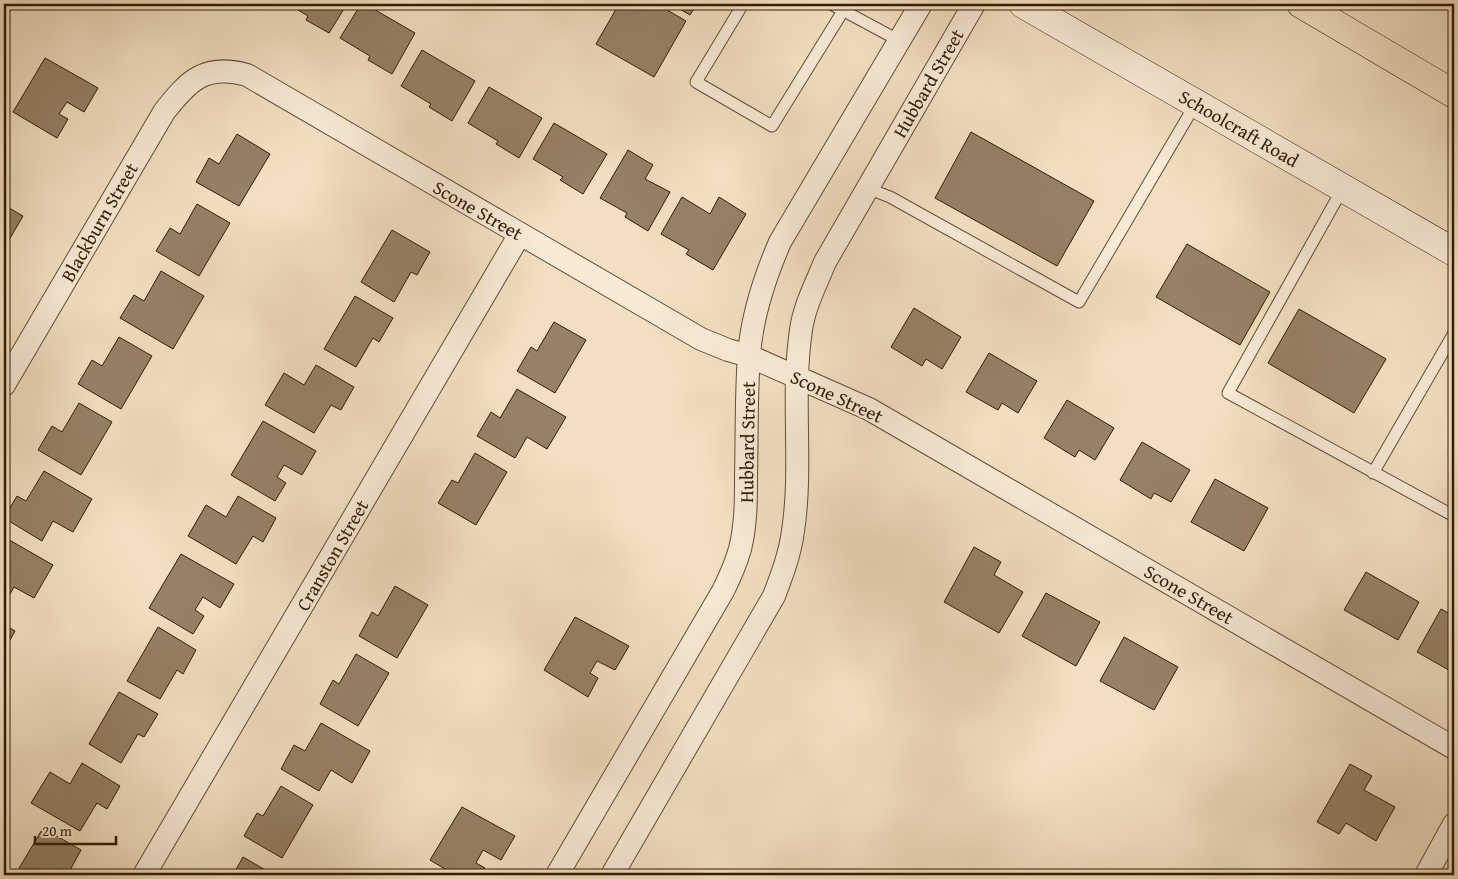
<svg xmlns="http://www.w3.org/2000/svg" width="1458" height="879" font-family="'Gentium Book Plus',serif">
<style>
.building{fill:#968166;stroke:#321c03}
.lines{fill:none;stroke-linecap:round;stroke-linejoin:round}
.service-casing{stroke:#624d32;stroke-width:13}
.minor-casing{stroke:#624d32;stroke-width:24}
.secondary-casing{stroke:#321c03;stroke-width:29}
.motorway-casing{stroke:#321c03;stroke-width:29}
.service{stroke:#f7ead7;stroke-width:11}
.minor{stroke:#f7ead7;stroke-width:22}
.secondary{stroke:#f7ead7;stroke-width:28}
.motorway{stroke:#f2dfc1;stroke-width:28}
.labels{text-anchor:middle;stroke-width:4.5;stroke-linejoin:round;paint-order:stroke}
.street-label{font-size:19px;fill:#321c03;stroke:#f7ead7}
</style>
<rect width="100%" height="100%" fill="#f2dfc1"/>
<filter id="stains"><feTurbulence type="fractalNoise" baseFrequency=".004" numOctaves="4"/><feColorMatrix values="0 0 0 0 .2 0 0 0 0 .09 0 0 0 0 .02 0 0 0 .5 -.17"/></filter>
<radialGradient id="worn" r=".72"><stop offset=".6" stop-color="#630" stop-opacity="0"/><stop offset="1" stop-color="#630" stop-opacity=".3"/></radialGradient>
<!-- building -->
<g class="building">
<polygon points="288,4 347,4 329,33 306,20 308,16"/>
<polygon points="361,4 365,4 415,33 392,74 368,60 370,56 340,38"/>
<polygon points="619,4 657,4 686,21 654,77 596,44"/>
<polygon points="671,4 697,4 690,15"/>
<polygon points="422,50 475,81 452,121 429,107 431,104 401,86"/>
<polygon points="45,58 98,88 84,112 67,102 59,114 68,119 57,138 13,112"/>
<polygon points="489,87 542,118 519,158 496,144 498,141 468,123"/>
<polygon points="554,123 607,154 583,194 560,180 563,177 533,159"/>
<polygon points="971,132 1094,201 1057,266 935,198"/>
<polygon points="237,134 270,154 239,206 196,182 209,158 219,164"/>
<polygon points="628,150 653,165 645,179 670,192 648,231 625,217 627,213 600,198"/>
<polygon points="682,197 710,214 719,197 746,214 713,270 686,254 689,250 661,234"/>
<polygon points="197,204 230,223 199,276 156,251 170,228 180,234"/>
<polygon points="4,205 23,216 9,240 4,237"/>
<polygon points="392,230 430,252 417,275 411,272 394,302 361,282"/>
<polygon points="1187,244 1270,292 1240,345 1156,297"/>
<polygon points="161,271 204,296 173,349 120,318 134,295 144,301"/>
<polygon points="355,296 393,318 379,342 373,338 356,367 324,349"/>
<polygon points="914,308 961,337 942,369 926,359 922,366 891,347"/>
<polygon points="1299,309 1386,359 1354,413 1268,363"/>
<polygon points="554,322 586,340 555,393 517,371 531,347 537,351"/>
<polygon points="119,337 152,356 121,409 78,384 92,360 102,366"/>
<polygon points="989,353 1037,381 1018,413 1002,403 998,410 966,392"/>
<polygon points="316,365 354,387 341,410 331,405 314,433 265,405 284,373 304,385"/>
<polygon points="517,389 566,417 547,449 527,437 515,458 477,436 491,412 500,418"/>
<polygon points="1067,400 1114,428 1095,460 1079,450 1075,457 1044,438"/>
<polygon points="79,403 112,422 81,475 38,450 52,426 62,432"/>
<polygon points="263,421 316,451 302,475 284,465 277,477 286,483 275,501 231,475"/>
<polygon points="1142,442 1190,470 1171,502 1154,493 1151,499 1120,480"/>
<polygon points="1454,445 1454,460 1448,456"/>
<polygon points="475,453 507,472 476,525 438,503 452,480 458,483"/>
<polygon points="44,471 92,499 73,532 53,521 42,541 4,518 17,496 26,501"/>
<polygon points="1215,479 1268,508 1244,551 1191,522"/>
<polygon points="238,496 276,518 263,542 253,536 236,564 188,536 206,505 226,517"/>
<polygon points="4,537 53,565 34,598 14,587 4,605"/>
<polygon points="974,547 1001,562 994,575 1023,592 999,633 944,602"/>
<polygon points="181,554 234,584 220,608 203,597 195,610 204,616 193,634 149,608"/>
<polygon points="1366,572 1419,602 1398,640 1344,610"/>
<polygon points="395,586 428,605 397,658 359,636 372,612 378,616"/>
<polygon points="1046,593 1100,622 1076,666 1022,636"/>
<polygon points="1441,609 1454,616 1454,673 1417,652"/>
<polygon points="575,617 629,646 615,670 597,661 590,673 598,678 588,697 544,670"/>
<polygon points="4,625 15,631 4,651"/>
<polygon points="158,627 196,650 183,674 177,670 160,699 127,681"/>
<polygon points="1124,637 1178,667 1154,710 1100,681"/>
<polygon points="356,654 389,673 358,726 320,704 333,680 339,684"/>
<polygon points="119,692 158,714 144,737 138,734 121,763 89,744"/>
<polygon points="321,723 370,751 352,783 331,770 319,791 281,769 294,745 305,751"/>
<polygon points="82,763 120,786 107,809 97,803 80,831 31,803 50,772 70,784"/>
<polygon points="1350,764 1372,776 1364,790 1395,807 1376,841 1346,823 1339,834 1317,822"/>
<polygon points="281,786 313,805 282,858 244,836 257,813 263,816"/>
<polygon points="462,807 515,836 501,860 483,850 476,863 485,868 480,875 455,875 430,860"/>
<polygon points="43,828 81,850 68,874 62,870 59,875 15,875"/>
<polygon points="243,857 274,875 233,875"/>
</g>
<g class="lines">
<!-- service casing -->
<g class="service-casing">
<g id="service">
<polyline points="743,4 696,82 772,126 843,11"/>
<polyline points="831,4 900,41"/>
<polyline points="867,188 890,197 1079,302 1196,103"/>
<polyline points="1343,188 1228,393 1454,516"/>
<polyline points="1373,473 1454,333"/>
</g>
</g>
<!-- minor casing -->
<g class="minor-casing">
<g id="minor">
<path d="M4 385 164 112C188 81 205 63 247 75L701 339 728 350 749 356 869 409 1454 748"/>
<polyline points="144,875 520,234"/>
<path d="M557 875 723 591C730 577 736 563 740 549 746 525 746 501 746 477 747 437 746 395 749 355 752 315 764 279 780 242L921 4"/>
<path d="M612 875 774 596C782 575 790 554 793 531 803 465 791 397 801 330 804 307 816 284 825 262L974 4"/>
<polyline points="1426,875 1454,824"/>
</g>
</g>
<!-- secondary casing -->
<g class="secondary-casing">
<polyline id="secondary" points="1023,4 1454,252"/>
</g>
<!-- motorway casing -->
<g class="motorway-casing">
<polyline id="motorway" points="1301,4 1454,94"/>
</g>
<!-- service -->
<use href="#service" class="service"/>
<!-- minor -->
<use href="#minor" class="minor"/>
<!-- secondary -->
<use href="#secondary" class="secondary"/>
<!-- motorway -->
<use href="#motorway" class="motorway"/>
</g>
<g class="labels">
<!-- street labels -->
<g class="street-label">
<text transform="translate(928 83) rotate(-60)" y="7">Hubbard Street</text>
<text transform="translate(1239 128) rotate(30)" y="7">Schoolcraft Road</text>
<text transform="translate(478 210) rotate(30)" y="7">Scone Street</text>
<text transform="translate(99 222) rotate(-60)" y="7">Blackburn Street</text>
<text transform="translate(837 396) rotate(25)" y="7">Scone Street</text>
<text transform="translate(747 442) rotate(-89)" y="7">Hubbard Street</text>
<text transform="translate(332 555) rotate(-60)" y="7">Cranston Street</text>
<text transform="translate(1189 594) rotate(30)" y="7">Scone Street</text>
</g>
</g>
<!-- margin -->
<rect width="1458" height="879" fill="none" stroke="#f2dfc1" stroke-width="20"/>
<rect x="5" y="5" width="1448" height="869" fill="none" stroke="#321c03" stroke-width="2.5"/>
<rect x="10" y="10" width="1438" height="859" fill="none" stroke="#321c03"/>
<!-- scale -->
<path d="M35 836v8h81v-8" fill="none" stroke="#321c03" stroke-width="2.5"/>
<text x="42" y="836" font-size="15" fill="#321c03" stroke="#f7ead7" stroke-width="4" paint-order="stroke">20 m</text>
<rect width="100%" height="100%" filter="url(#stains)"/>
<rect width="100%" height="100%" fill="url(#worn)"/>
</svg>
